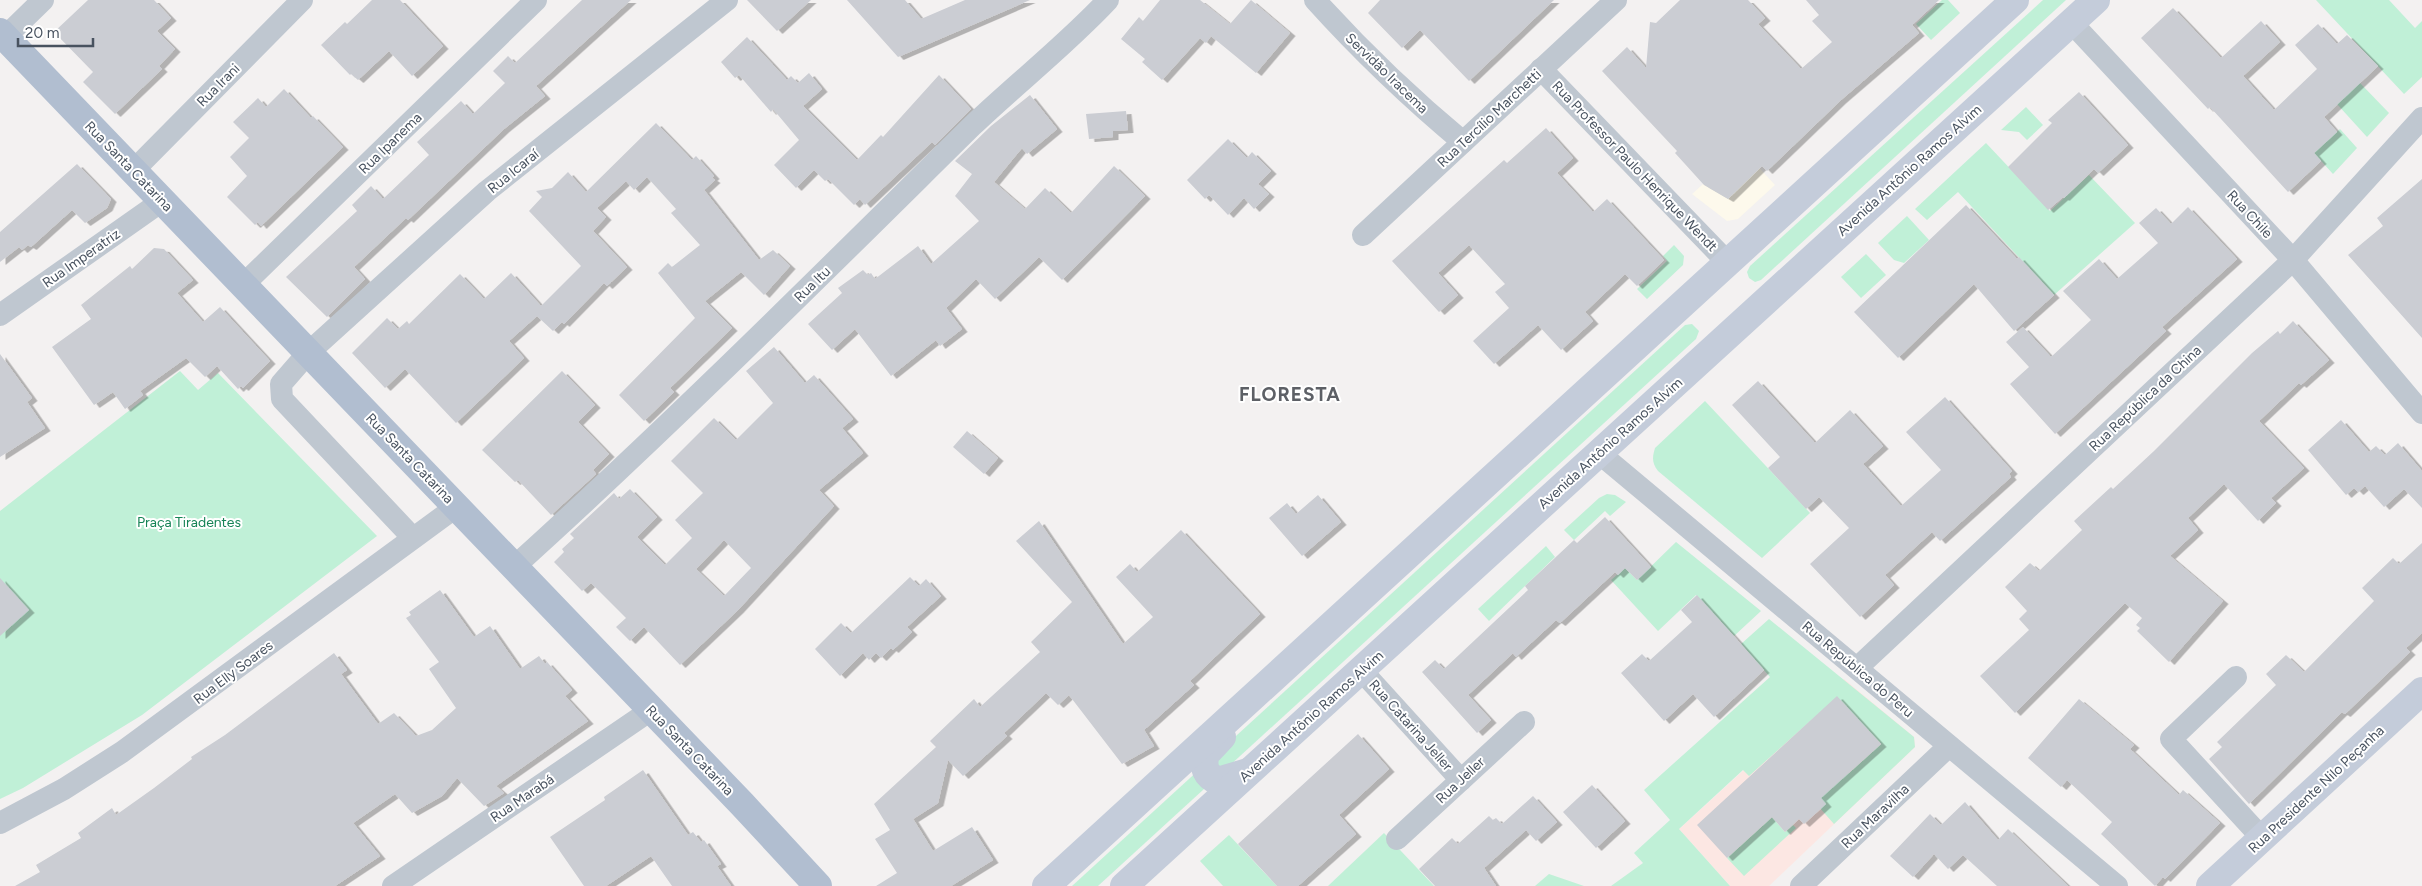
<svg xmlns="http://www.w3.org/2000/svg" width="2422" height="886" font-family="Figtree,sans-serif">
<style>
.commercial{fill:#fdf9ec}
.medical{fill:#fce7e3}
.green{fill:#c0f0d7}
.building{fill:#cbcdd3;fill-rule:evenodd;filter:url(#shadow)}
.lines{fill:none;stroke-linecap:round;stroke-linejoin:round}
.street{stroke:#bfc7d0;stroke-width:22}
.secondary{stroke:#c4ccda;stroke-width:28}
.primary{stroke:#b1bed0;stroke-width:28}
.labels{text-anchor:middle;stroke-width:4;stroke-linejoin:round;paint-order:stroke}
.street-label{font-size:14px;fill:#48525f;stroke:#fff}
.park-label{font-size:14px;fill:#168356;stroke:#fff}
.district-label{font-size:19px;font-weight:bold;letter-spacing:1px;fill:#5d6066;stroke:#fff}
</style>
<defs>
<filter id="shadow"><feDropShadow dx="5.5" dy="3" stdDeviation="0" flood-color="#0004"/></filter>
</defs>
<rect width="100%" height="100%" fill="#f3f1f1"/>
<!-- commercial -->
<polygon class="commercial" points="1742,149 1775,185 1738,219 1727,221 1692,194"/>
<!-- medical -->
<polygon class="medical" points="1844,679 1914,737 1915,747 1769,886 1730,886 1679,829"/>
<!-- green -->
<g class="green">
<polygon points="1942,0 1948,0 1960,13 1931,40 1916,24"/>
<polygon points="2043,0 2066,0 1761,280 1755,282 1749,278 1747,272 1750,266"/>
<polygon points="2316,0 2389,0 2415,28 2422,21 2422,77 2404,94"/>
<polygon points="2360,83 2389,113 2367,137 2337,104"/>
<polygon points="2026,107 2043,125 2027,140 2019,132 2001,130"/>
<polygon points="2340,129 2357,148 2333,174 2314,153"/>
<polygon points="1986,143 2050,211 2089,175 2135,223 2054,295 1958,192 1927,220 1915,209"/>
<polygon points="1907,216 1929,240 1904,263 1894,260 1878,243"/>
<polygon points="1674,245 1684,256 1683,265 1647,299 1637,289 1667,261 1663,256"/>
<polygon points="1866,254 1886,275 1861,298 1841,277"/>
<polygon points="1692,324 1699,331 1696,339 1098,886 1072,886 1685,325"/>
<polygon points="180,371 198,390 218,373 377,536 142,715 23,788 0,799 0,511"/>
<path d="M1705 401 1810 513 1762 558 1658 471C1652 463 1652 458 1655 448Z"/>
<polygon points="1607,494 1615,495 1626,502 1610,516 1605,511 1574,540 1564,530 1599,498"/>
<polygon points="1676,542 1761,611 1734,636 1696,595 1658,631 1611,580 1625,568 1637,580"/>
<polygon points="1546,546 1555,557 1489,621 1478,609"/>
<polygon points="1769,619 1914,737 1915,747 1834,824 1803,789 1849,773 1881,744 1837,697 1749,776 1743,770 1679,829 1730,886 1611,886 1643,863 1634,853 1670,820 1644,790 1770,677 1741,644"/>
<polygon points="1772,817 1785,832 1793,825 1796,828 1744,876 1727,858"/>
<polygon points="1384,833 1434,886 1328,886"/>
<polygon points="1229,835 1277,886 1223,886 1200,861"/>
<polygon points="1549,874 1584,886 1535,886"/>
</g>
<!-- building -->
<g class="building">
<polygon points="88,0 154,0 171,18 157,31 175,49 159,66 162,69 115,114 83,82 93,72 54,32"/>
<polygon points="372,0 400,0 443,46 412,76 389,51 358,80 351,74 350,75 321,45 345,22 347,24"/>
<polygon points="582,0 631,0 536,86 545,96 504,129 408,220 406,218 354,267 365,279 327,317 286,277 357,211 352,205 371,186 383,199 429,155 417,142 461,101 473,114 505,83 493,71 508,56 515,63"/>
<polygon points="747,0 811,0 777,31"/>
<polygon points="847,0 905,0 921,19 965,0 1030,0 898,57"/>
<polygon points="1160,0 1200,0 1230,24 1251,0 1290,33 1256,73 1211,36 1206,43 1200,38 1162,80 1142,62 1145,59 1121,39 1139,17 1143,21"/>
<polygon points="1380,0 1554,0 1469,81 1420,30 1402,48 1368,13"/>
<polygon points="1680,0 1748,0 1765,18 1758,24 1801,69 1832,42 1812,21 1819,15 1806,0 1939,0 1912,25 1919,33 1841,100 1767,171 1762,166 1728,199 1704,185 1675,153 1677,151 1602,71 1627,47 1646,68 1650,22 1656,23"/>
<polygon points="2173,8 2221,58 2261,21 2280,42 2243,76 2274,110 2317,69 2295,45 2318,24 2337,44 2347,35 2378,66 2324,117 2337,132 2314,153 2321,161 2288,192 2210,107 2208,109 2141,38"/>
<polygon points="747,37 787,80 791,76 798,83 809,73 822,89 803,106 857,160 881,135 883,137 939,75 971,109 935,145 932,142 865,205 860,199 854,205 828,179 825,181 814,170 796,188 774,165 799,140 773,109 771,112 739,75 735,78 721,62"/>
<polygon points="284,89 311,118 313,116 343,147 261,226 258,222 255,225 227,197 247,176 230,157 249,138 233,122 258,98 266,107"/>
<polygon points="2079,92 2128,145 2098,173 2094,169 2064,198 2063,197 2048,210 2008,167 2052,123 2048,120"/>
<polygon points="1030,95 1057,129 1027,154 1022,148 994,182 1025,209 1045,188 1071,213 1114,166 1145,196 1062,280 1039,257 995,299 976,279 946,308 962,329 940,346 936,340 891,376 855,329 832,350 808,324 842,293 838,288 863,270 868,275 871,273 875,279 918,246 931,264 979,221 955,196 972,174 955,161 991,126"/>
<polygon points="1126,111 1128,130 1113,131 1113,137 1089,139 1086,114"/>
<polygon points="656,123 692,160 696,156 714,176 712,178 715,180 704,190 759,260 773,250 790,266 764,295 741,272 705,301 732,328 670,388 674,392 644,421 619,395 695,318 658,273 668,263 672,267 700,245 671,213 676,209 647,177 634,190 626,181 597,208 606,217 593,231 627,267 607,286 604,283 564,324 562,322 553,331 537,316 509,341 524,358 456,423 405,369 385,388 352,353 387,318 398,329 407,321 409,324 460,274 484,299 511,273 541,306 581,266 529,211 542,197 536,191 552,188 568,172 586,192"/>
<polygon points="1546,128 1573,158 1557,173 1593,212 1607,199 1664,260 1637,286 1625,274 1585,312 1593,321 1561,350 1538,325 1494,364 1473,341 1509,308 1495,292 1505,284 1469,245 1438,273 1458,295 1439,312 1392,261 1504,160 1507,163"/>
<polygon points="1228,139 1247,158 1252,152 1271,171 1258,184 1269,194 1254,209 1244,198 1228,215 1209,195 1205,199 1187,180"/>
<polygon points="77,164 111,199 107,208 85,223 72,210 31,247 28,245 22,250 19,247 0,262 0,232"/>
<polygon points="2422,179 2422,338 2348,255 2383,226 2377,218"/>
<polygon points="1966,205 2017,259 2019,257 2054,295 2014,331 1974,284 1898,358 1854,312"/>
<polygon points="2188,207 2237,259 2162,327 2166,331 2055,434 2010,384 2029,367 2006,342 2023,327 2051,357 2091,320 2063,291 2099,259 2117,279 2158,243 2139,223 2156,208 2171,224"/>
<polygon points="154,248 164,249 193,280 177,293 203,322 220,307 270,361 243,388 241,386 238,389 217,366 205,377 186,358 140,391 143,395 125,409 113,392 94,405 52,347 91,319 81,305 130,266 132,269"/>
<polygon points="2293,321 2329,360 2301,385 2299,383 2259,421 2304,468 2271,498 2276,503 2258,521 2224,484 2188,518 2198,530 2170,556 2223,601 2169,662 2137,631 2140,628 2136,625 2142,618 2125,603 2015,713 1980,676 2029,630 2019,619 2027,611 2005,587 2030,563 2039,571 2082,530 2074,521 2111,487 2113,489 2154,451 2252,353 2278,331 2280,334"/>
<path d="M774 347 805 383 814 375 853 419 842 428 863 453 819 490 834 506 738 610 680 665 644 627 630 641 616 627 626 618 591 583 582 591 554 562 564 552 562 549 574 538 570 534 614 493 619 499 630 489 657 517 637 537 665 565 692 538 675 520 703 493 671 461 714 418 736 440 773 403 746 371ZM724 540 751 568 724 596 696 569Z"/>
<polygon points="0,354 32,398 27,402 45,428 0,457"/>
<polygon points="562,371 595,405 578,422 609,454 593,470 596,474 551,515 518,480 515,482 482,450"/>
<polygon points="1758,381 1815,443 1850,410 1883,446 1863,464 1901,506 1941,470 1906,432 1945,397 2012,471 2009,474 2011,477 1940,541 1932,532 1885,575 1894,585 1860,617 1810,564 1849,528 1819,497 1806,509 1768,468 1780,457 1732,405"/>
<polygon points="2341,420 2369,452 2376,446 2385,455 2398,443 2422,471 2422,508 2404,489 2384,507 2365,486 2358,492 2354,488 2346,495 2308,450"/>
<polygon points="967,431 998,458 984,474 953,447"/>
<polygon points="1318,495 1341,522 1302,556 1269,518 1287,503 1296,514"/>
<polygon points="1605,517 1651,567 1637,580 1625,568 1618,575 1615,572 1560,623 1556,620 1516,657 1513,653 1468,695 1491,720 1477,733 1422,672 1435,660 1444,669 1528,590 1525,586 1574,540 1577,543"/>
<polygon points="1039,521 1123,644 1153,617 1116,577 1130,564 1137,572 1181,530 1260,614 1190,681 1194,685 1144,730 1154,746 1122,764 1069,695 1058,705 1046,693 1004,733 1007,736 963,776 948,760 938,803 913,819 933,851 972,827 993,860 951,886 876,886 897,873 875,839 890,830 874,804 936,747 930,741 974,699 980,707 1040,652 1031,642 1072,602 1016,541"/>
<polygon points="2422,543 2422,633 2406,648 2410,652 2345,714 2342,712 2249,804 2209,759 2222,747 2217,742 2276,685 2266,674 2286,655 2304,672 2374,601 2362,588 2393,558 2399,564"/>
<polygon points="910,577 919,586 926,579 941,596 907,627 912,632 893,650 891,648 881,658 876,653 869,660 863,653 840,676 815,649 841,623 851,633"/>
<polygon points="0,578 29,610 0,636"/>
<polygon points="440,590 474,637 490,626 520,669 539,656 545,664 547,662 572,690 565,696 588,721 496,786 504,793 484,806 457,778 442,796 412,813 395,794 353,823 380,856 335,886 15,886 40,872 36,865 81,838 78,833 112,808 116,815 154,788 192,759 191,757 225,735 334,653 347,670 341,674 378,724 394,713 416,736 432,730 456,708 429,669 439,662 406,618 411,615 409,612"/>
<polygon points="1697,595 1764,670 1714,717 1693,694 1664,721 1621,673 1642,654 1649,661 1692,622 1681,610"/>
<polygon points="1837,696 1881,744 1821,798 1826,804 1804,824 1799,819 1785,832 1772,817 1727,858 1697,825"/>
<polygon points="2079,699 2134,745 2130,749 2179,795 2183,790 2220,823 2165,879 2163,877 2155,886 2101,834 2112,822 2067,780 2061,787 2028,758"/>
<polygon points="1358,734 1389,769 1339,815 1356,834 1298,886 1277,886 1238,844"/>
<polygon points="643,770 688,835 693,832 701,842 704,840 721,864 717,866 731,886 672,886 651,856 606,886 584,886 550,837 605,800 604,797"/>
<polygon points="1592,785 1625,821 1596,848 1563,812"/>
<polygon points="1533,796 1557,822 1536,841 1526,830 1484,868 1496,886 1435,886 1419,869 1452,838 1458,844 1489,816 1493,820 1496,818 1502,824"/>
<polygon points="1965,802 1998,840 2008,829 2068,886 1997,886 1963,855 1948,869 1934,854 1913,877 1890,856 1930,814 1941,825"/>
</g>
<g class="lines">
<!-- street -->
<g class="street">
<path d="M1315 0C1361 51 1410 98 1463 142"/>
<polyline points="2071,22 2293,260 2422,413"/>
<polyline points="5,37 43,0"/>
<polyline points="1541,69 1728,263"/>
<polyline points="133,171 302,0"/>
<polyline points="1363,235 1616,0"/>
<polyline points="243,285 536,0"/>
<polyline points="0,315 162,201"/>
<polyline points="1599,453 2117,886"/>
<polyline points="413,538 282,399 281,384 308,353 487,191 727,0"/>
<path d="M514 567C671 425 821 275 972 126 1017 83 1066 45 1108 0"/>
<polyline points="1857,668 2293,260 2422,118"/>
<polyline points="1361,670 1461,780"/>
<polyline points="2236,677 2171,739 2262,838"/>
<polyline points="0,823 64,789 122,752 456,507"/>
<polyline points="1397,839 1524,722"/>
<polyline points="393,886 651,710"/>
<polyline points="1801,886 1949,746"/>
</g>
<!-- secondary -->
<g class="secondary">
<path d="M1222 737 1206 754C1202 767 1206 776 1218 781L1248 772"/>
<polyline points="1046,886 2015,0"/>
<polyline points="1124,886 2096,0"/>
<polyline points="2210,886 2422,691"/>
</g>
<!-- primary -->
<polyline class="primary" points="0,32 742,804 818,886"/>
</g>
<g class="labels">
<!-- street labels -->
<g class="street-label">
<text transform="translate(1387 73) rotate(44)" y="5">Servidão Iracema</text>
<text transform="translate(218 85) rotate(-45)" y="5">Rua Irani</text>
<text transform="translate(1489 118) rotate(-43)" y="5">Rua Tercílio Marchetti</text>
<text transform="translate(390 143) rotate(-44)" y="5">Rua Ipanema</text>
<text transform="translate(129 166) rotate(46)" y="5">Rua Santa Catarina</text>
<text transform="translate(1635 166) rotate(46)" y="5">Rua Professor Paulo Henrique Wendt</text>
<text transform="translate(1909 170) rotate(-42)" y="5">Avenida Antônio Ramos Alvim</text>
<text transform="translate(513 171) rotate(-39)" y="5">Rua Icaraí</text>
<text transform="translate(2250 214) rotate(47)" y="5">Rua Chile</text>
<text transform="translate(81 258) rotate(-35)" y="5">Rua Imperatriz</text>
<text transform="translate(812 284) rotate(-44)" y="5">Rua Itu</text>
<text transform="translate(2145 398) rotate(-43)" y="5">Rua República da China</text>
<text transform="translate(1610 443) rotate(-42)" y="5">Avenida Antônio Ramos Alvim</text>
<text transform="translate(410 458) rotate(46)" y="5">Rua Santa Catarina</text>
<text transform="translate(1858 669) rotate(40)" y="5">Rua República do Peru</text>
<text transform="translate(233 672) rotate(-37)" y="5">Rua Elly Soares</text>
<text transform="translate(1311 716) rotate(-42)" y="5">Avenida Antônio Ramos Alvim</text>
<text transform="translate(1411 725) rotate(48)" y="5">Rua Catarina Jeller</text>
<text transform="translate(690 750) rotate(46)" y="5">Rua Santa Catarina</text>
<text transform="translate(1460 780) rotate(-43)" y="5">Rua Jeller</text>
<text transform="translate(2316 789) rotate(-43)" y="5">Rua Presidente Nilo Peçanha</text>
<text transform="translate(522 798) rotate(-34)" y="5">Rua Marabá</text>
<text transform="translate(1875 816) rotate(-43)" y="5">Rua Maravilha</text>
</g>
<!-- park labels -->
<g class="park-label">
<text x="189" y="527">Praça Tiradentes</text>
</g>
<!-- district labels -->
<g class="district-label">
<text x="1290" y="401">FLORESTA</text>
</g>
</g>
<!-- scale -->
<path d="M18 38v8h75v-8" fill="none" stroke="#48525f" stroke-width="2.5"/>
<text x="25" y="38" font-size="15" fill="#48525f" stroke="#ffffff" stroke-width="4" paint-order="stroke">20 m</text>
</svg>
